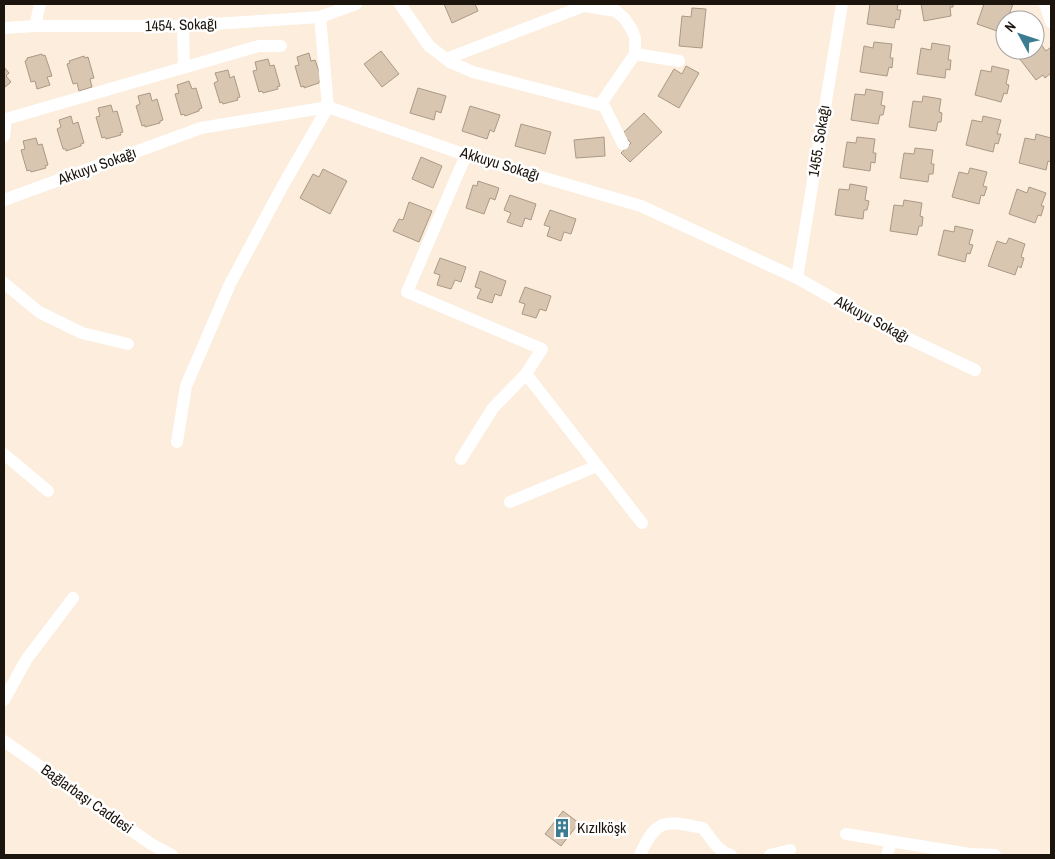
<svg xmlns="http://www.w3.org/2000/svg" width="1055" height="859" font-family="'Archivo Narrow',sans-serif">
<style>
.building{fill:#d9c6b1;stroke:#ab9985}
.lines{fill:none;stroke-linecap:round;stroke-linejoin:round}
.street{stroke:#fff;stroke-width:12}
.labels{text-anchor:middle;stroke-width:5;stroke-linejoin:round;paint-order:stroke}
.street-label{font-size:15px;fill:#1c150e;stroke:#fff}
.poi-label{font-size:15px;fill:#1c150e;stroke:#fff;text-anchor:start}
</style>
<rect width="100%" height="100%" fill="#fceddc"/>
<!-- building -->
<g class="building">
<polygon points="444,4 475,4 478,11 452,23"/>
<polygon points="870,4 898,4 897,10 901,10 899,20 896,19 894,28 867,24"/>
<polygon points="921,4 953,4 953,7 950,7 951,16 924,21"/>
<polygon points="984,4 1013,4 1009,15 1013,17 1011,20 1005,20 1003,33 977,24"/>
<polygon points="692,8 706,9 702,48 679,46 682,16 691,17"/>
<polygon points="874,42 892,44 890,58 893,58 892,68 889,67 887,76 860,72 864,46 873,48"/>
<polygon points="932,43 950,46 948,60 951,60 950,70 946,69 945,78 917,74 921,48 931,50"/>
<polygon points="1040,43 1046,51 1051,47 1051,73 1045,78 1043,75 1036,80 1019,58 1030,50 1035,50 1035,46"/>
<polygon points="381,51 399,74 382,87 364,64"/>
<polygon points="309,53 311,61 315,60 322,80 319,81 319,83 304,88 304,86 301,87 295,66 299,65 297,57"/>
<polygon points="42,54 43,56 45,55 52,76 47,77 50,85 37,89 35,81 31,82 25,61 27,60 27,58"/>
<polygon points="84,56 85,58 88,57 94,78 90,79 92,87 79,91 77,83 73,84 67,64 70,63 69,61"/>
<polygon points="268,59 270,66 274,65 280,86 277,87 278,89 263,93 262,91 259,92 253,71 257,70 255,62"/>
<polygon points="686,66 699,73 679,108 658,96 674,69 682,74"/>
<polygon points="992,66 1009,70 1006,84 1009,85 1007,94 1004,93 1001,102 975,95 981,70 991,72"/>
<polygon points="4,67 9,73 6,76 11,82 4,88"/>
<polygon points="228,70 230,78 234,76 240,97 237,98 238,100 223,104 222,102 220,103 214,83 218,81 215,73"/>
<polygon points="189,81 192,89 196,88 202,108 199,109 199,111 185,116 184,114 181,115 175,94 179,93 177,85"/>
<polygon points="418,88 446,96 441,113 436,111 434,120 410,113"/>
<polygon points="866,89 883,92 881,105 885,106 883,115 880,115 878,124 851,120 855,94 865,95"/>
<polygon points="150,93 152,101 157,99 163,120 160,121 160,123 145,127 145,125 142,126 136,106 140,104 138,96"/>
<polygon points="923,96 941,99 939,112 942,113 941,122 938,122 936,131 909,127 913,101 922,102"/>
<polygon points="111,105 113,112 117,111 123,132 120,133 121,135 106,139 105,137 102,138 96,117 100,116 98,108"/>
<polygon points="470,106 500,115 494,132 490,130 487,139 462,131"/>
<polygon points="644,113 662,132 630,162 621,153 631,143 622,134"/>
<polygon points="71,116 73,124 78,122 84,143 81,144 81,146 66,151 66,149 63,149 57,129 61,127 59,120"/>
<polygon points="983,116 1001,120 997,134 1001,134 998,144 995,143 993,152 966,145 972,120 982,122"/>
<polygon points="521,124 551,132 545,154 515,146"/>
<polygon points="1036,134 1051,138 1051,162 1048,161 1046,170 1019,163 1025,138 1035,140"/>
<polygon points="604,137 605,156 576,158 574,140"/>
<polygon points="857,137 875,139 873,153 876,153 875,163 871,162 870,171 843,167 847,142 856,143"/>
<polygon points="36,138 38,145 42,144 48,165 45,166 46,168 31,172 30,170 27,171 21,150 25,149 23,141"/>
<polygon points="915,148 933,150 931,164 934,164 933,174 929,174 928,182 900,178 904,153 914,154"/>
<polygon points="421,157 442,166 433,188 412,179"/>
<polygon points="970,168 987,172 983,186 987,187 984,196 981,195 979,204 952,197 959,172 968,174"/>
<polygon points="323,169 347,181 330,214 300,198 313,174 319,177"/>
<polygon points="478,181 499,188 495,200 490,198 484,214 466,208 473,185 477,186"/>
<polygon points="850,184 867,187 865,200 869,201 867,210 864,210 863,219 835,215 839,189 849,190"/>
<polygon points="1029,187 1046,193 1041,206 1044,206 1041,216 1038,215 1035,223 1009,214 1017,189 1027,193"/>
<polygon points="510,195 536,204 531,220 525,218 522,227 507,222 511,213 504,210"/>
<polygon points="904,200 922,203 920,216 923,217 922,226 919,226 917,235 890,231 894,205 903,206"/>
<polygon points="409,202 432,211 419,242 393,231 399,219 403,220"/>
<polygon points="550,210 576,219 571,234 564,232 561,241 547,236 550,227 544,225"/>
<polygon points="955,226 973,230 969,244 973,245 970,254 967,253 965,262 938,255 944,230 954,232"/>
<polygon points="1009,238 1025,244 1021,257 1024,258 1021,268 1018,266 1015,275 988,266 997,241 1006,244"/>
<polygon points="440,258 466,267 461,282 455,280 451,289 437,285 440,275 434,273"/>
<polygon points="480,271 506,281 501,296 495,294 492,303 477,298 481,289 475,287"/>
<polygon points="525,287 551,296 546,311 540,309 536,318 522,314 525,304 519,302"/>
<polygon points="563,811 579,823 561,846 545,834"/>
</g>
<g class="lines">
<!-- street -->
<g class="street">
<polyline points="400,4 429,46 450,62 473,72 600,105 635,54 635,38 632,30 625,19 616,11 584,6 446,59"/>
<polyline points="1045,4 1051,22"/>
<polyline points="35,26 40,4"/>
<polyline points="183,26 184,68"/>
<polyline points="4,28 35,26 183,26 320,17 356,4"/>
<polyline points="635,54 679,61"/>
<polyline points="602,102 623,144"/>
<polyline points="4,136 6,119 259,46 281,46"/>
<polyline points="466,155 407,292 542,349 526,374 642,523"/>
<polyline points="4,200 201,128 328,107 466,155 641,206 797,278 884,327 975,370"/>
<polyline points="797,278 842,4"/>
<polyline points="4,283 39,312 82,333 128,344"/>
<polyline points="177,442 186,386 230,284 282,187 328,107 320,17"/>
<polyline points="4,454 48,491"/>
<polyline points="461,459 493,408 526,374"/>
<polyline points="510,502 597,466"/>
<polyline points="4,700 26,660 73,598"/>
<polyline points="4,741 151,844 172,855"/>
<polyline points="846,834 970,854 995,855"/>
<path d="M640 855C657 817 665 821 703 828 711 838 717 851 731 855"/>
<polyline points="770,855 790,850"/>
<polyline points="887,855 891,842"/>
</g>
</g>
<!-- icons -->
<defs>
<g id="building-bare" transform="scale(1.5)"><path d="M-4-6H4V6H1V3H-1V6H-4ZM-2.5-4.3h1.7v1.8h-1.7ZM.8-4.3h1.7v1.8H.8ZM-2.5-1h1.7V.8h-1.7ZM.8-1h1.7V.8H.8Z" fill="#3c7c90" stroke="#fff" stroke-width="2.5" paint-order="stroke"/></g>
</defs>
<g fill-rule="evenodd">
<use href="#building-bare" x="562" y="828"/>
</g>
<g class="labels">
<!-- street labels -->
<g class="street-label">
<text transform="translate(181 25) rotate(-2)" y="5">1454. Sokağı</text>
<text transform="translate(819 141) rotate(-81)" y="5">1455. Sokağı</text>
<text transform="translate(500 164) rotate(17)" y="5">Akkuyu Sokağı</text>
<text transform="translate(97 166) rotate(-20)" y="5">Akkuyu Sokağı</text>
<text transform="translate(872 319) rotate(28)" y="5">Akkuyu Sokağı</text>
<text transform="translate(87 799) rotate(35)" y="5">Bağlarbaşı Caddesi</text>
</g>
<!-- poi labels -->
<g class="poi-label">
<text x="577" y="833">Kızılköşk</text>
</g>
</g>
<!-- border -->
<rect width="1055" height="859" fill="none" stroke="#1c150e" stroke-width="10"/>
<!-- north arrow -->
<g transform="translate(1020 35) rotate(310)"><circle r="24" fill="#ffffff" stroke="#a4a19f"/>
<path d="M0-4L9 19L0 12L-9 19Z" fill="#3c7c90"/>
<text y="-8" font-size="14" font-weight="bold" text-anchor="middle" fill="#1c150e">N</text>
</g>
</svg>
